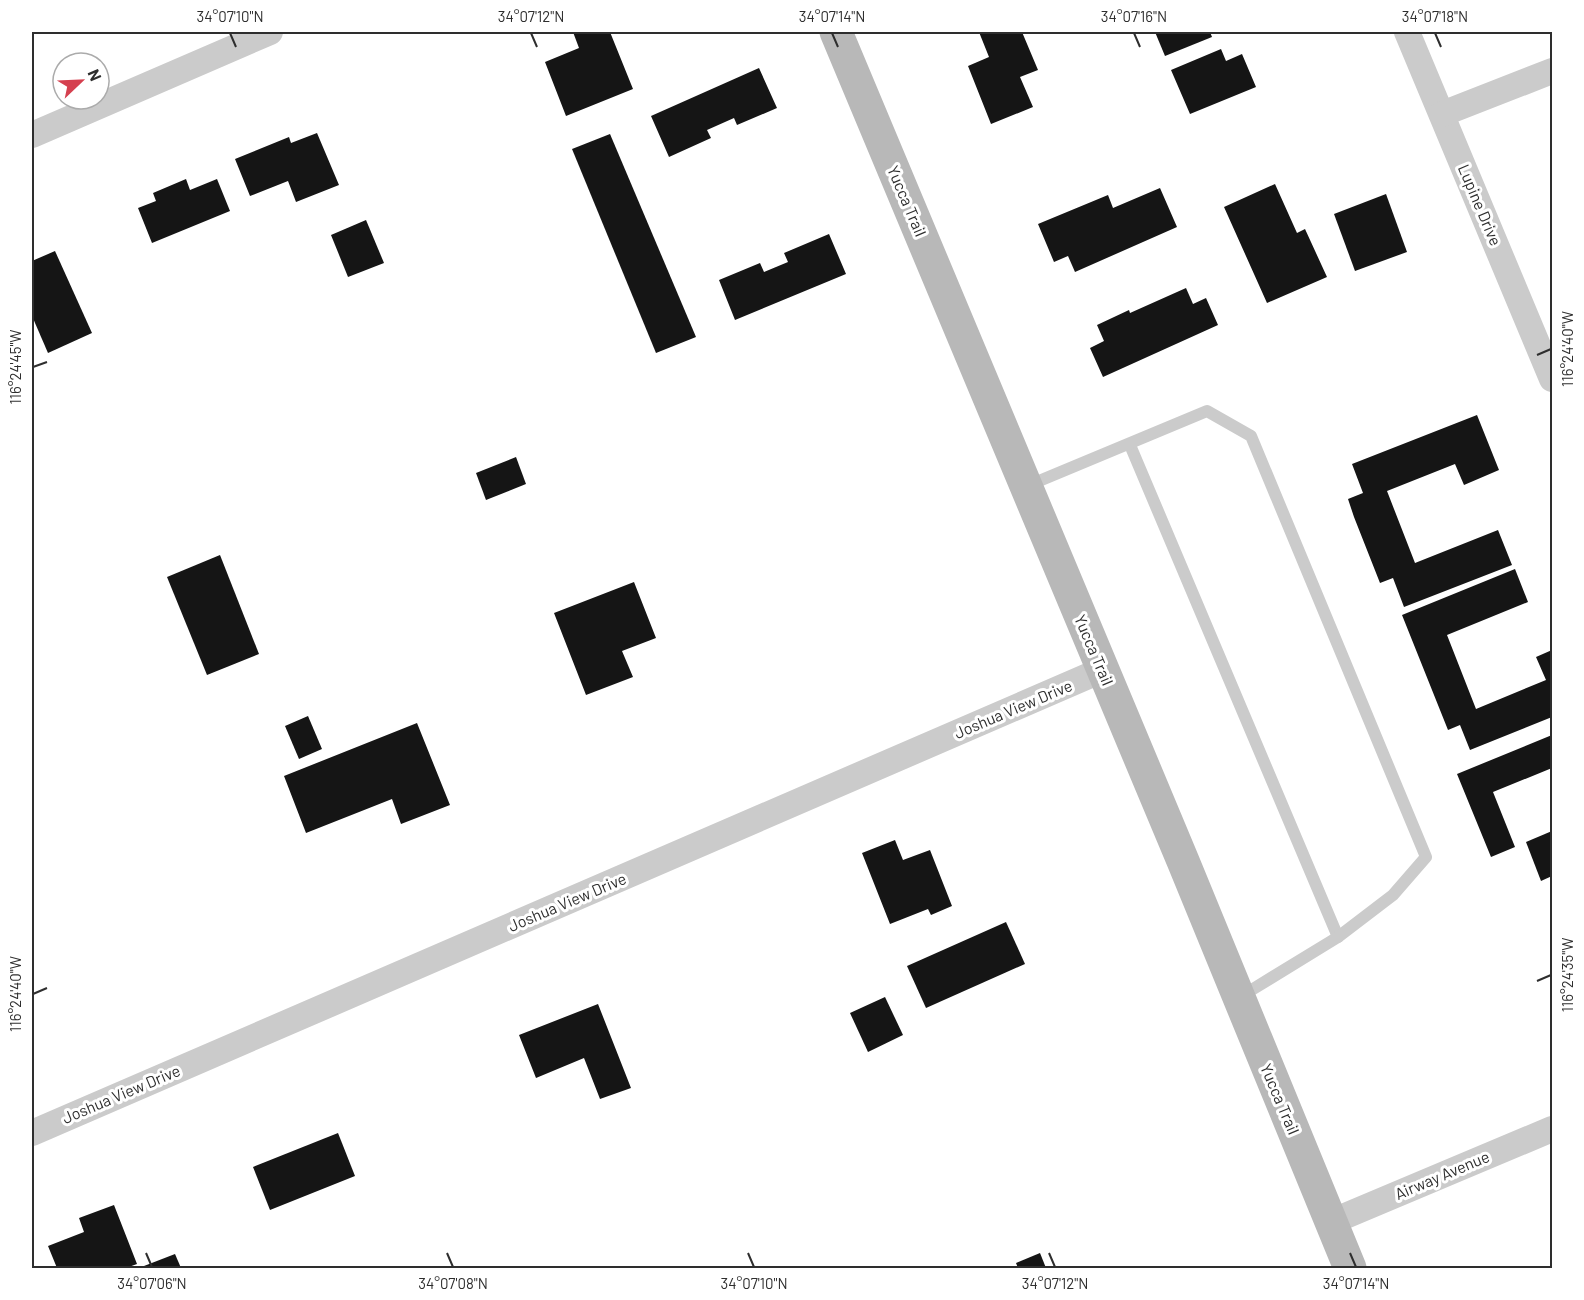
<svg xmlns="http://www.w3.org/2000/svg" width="1584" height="1300" font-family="Barlow,sans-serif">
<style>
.building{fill:#151515}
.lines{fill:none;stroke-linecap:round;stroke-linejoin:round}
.service{stroke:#cbcbcb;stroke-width:12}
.minor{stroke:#cbcbcb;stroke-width:26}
.secondary{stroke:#b8b8b8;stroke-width:33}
.ticks{fill:none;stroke:#2e2e2e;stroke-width:2}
.labels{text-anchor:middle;stroke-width:6;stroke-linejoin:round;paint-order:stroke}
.street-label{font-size:16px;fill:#2e2e2e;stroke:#fff}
.neatline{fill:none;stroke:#2e2e2e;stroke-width:2}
.ticks-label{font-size:15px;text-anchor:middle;fill:#2e2e2e}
</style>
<rect width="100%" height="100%" fill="#fff"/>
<!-- building -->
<g class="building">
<polygon points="573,32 610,32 633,89 566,116 545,62 579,48"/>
<polygon points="979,32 1022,32 1038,70 1020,77 1033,107 991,124 968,66 989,57"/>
<polygon points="1155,32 1210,32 1212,37 1165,56"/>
<polygon points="1221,49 1226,61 1242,54 1256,87 1190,114 1171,70"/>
<polygon points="759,68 777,108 737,125 734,118 707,130 711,138 669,157 651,116"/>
<polygon points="317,133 339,185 296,202 288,181 250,196 235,159 289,137 291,143"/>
<polygon points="610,134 696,337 656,353 572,149"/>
<polygon points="186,179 190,190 217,179 230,211 152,243 138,208 156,201 153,193"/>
<polygon points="1275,184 1297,233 1305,229 1327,277 1267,303 1224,207"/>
<polygon points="1160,188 1177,227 1075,272 1068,256 1054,262 1038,224 1108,195 1113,208"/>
<polygon points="1386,194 1407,252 1355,271 1334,214"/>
<polygon points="366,220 384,263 348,277 331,235"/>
<polygon points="829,234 846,274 735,320 719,280 760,263 764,272 788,262 784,253"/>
<polygon points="55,251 92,333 48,353 32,316 32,261"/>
<polygon points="1186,288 1193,304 1206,298 1218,325 1103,377 1090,348 1104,341 1097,325 1129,310 1130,313"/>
<polygon points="1477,415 1499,470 1464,485 1455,464 1387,491 1415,563 1498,530 1512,565 1404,607 1393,578 1380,583 1354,517 1348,499 1363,493 1352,464"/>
<polygon points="516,457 526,484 486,500 476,473"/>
<polygon points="220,555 259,654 207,675 167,577"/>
<polygon points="1515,569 1528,602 1447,635 1476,709 1546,680 1536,657 1552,650 1552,717 1470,750 1460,725 1448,730 1402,615"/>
<polygon points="634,582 656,638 622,651 633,677 586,695 554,613"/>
<polygon points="308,716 322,749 299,759 285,726"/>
<polygon points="417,723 450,805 401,824 392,799 306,833 284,776"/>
<polygon points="1552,735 1552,768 1493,792 1515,847 1491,857 1457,774"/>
<polygon points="1552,831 1552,876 1541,881 1526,842"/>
<polygon points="895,840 903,860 930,850 952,906 931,915 928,909 890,924 862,853"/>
<polygon points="1006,922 1025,964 926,1008 907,966"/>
<polygon points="885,997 903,1035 868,1052 850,1013"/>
<polygon points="598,1004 631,1088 600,1099 584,1058 536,1078 519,1035"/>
<polygon points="338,1133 355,1176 270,1210 253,1167"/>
<polygon points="114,1205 137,1264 126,1268 57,1268 48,1246 84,1232 79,1218"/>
<polygon points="1040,1253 1046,1268 1018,1268 1016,1263"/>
<polygon points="175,1254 181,1268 145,1268 144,1266"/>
</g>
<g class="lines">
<!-- service -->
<g class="service">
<polyline points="1130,445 1338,937"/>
<polyline points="1027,486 1207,411 1251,436 1426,857 1393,895 1338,937 1240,997"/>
</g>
<!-- minor -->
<g class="minor">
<polyline points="1407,32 1552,379"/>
<polyline points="1442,114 1552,71"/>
<polyline points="32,135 270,32"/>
<polyline points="32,1133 1102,670"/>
<polyline points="1331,1222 1552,1129"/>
</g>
<!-- secondary -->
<polyline class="secondary" points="836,32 1183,861 1350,1268"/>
</g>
<!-- ticks -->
<path class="ticks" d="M230 33 236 47M531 33 537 47M832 33 838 47M1134 33 1140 47M1435 33 1441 47M1537 355 1551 349M33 367 47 362M1537 981 1551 975M33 994 47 988M146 1253 152 1267M447 1253 453 1267M748 1253 754 1267M1049 1253 1055 1267M1350 1253 1356 1267"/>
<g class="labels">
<!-- street labels -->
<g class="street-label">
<text transform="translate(907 201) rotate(67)" y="6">Yucca Trail</text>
<text transform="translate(1480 205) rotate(67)" y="6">Lupine Drive</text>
<text transform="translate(1094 650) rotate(67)" y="6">Yucca Trail</text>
<text transform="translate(1013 709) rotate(-23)" y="6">Joshua View Drive</text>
<text transform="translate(567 902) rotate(-23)" y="6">Joshua View Drive</text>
<text transform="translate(121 1094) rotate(-23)" y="6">Joshua View Drive</text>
<text transform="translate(1280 1099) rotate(67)" y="6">Yucca Trail</text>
<text transform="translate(1442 1175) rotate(-23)" y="6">Airway Avenue</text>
</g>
</g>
<!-- border -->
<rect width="1584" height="1300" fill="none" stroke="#ffffff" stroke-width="66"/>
<!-- north arrow -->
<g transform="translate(81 81) rotate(67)"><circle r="28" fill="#ffffff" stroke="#ababab" stroke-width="1.5"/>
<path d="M0-4.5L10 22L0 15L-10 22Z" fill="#d5404f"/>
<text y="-9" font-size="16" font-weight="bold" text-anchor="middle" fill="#2e2e2e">N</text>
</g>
<rect x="33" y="33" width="1518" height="1234" class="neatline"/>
<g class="ticks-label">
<text x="230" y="22">34°07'10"N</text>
<text x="531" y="22">34°07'12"N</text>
<text x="832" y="22">34°07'14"N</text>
<text x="1134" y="22">34°07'16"N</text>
<text x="1435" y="22">34°07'18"N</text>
<text transform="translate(1568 349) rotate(-90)" y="5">116°24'40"W</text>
<text transform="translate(16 367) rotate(-90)" y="5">116°24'45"W</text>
<text transform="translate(1568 975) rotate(-90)" y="5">116°24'35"W</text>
<text transform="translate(16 994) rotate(-90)" y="5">116°24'40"W</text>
<text x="152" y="1289">34°07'06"N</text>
<text x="453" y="1289">34°07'08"N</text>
<text x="754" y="1289">34°07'10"N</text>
<text x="1055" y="1289">34°07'12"N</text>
<text x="1356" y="1289">34°07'14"N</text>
</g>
</svg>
